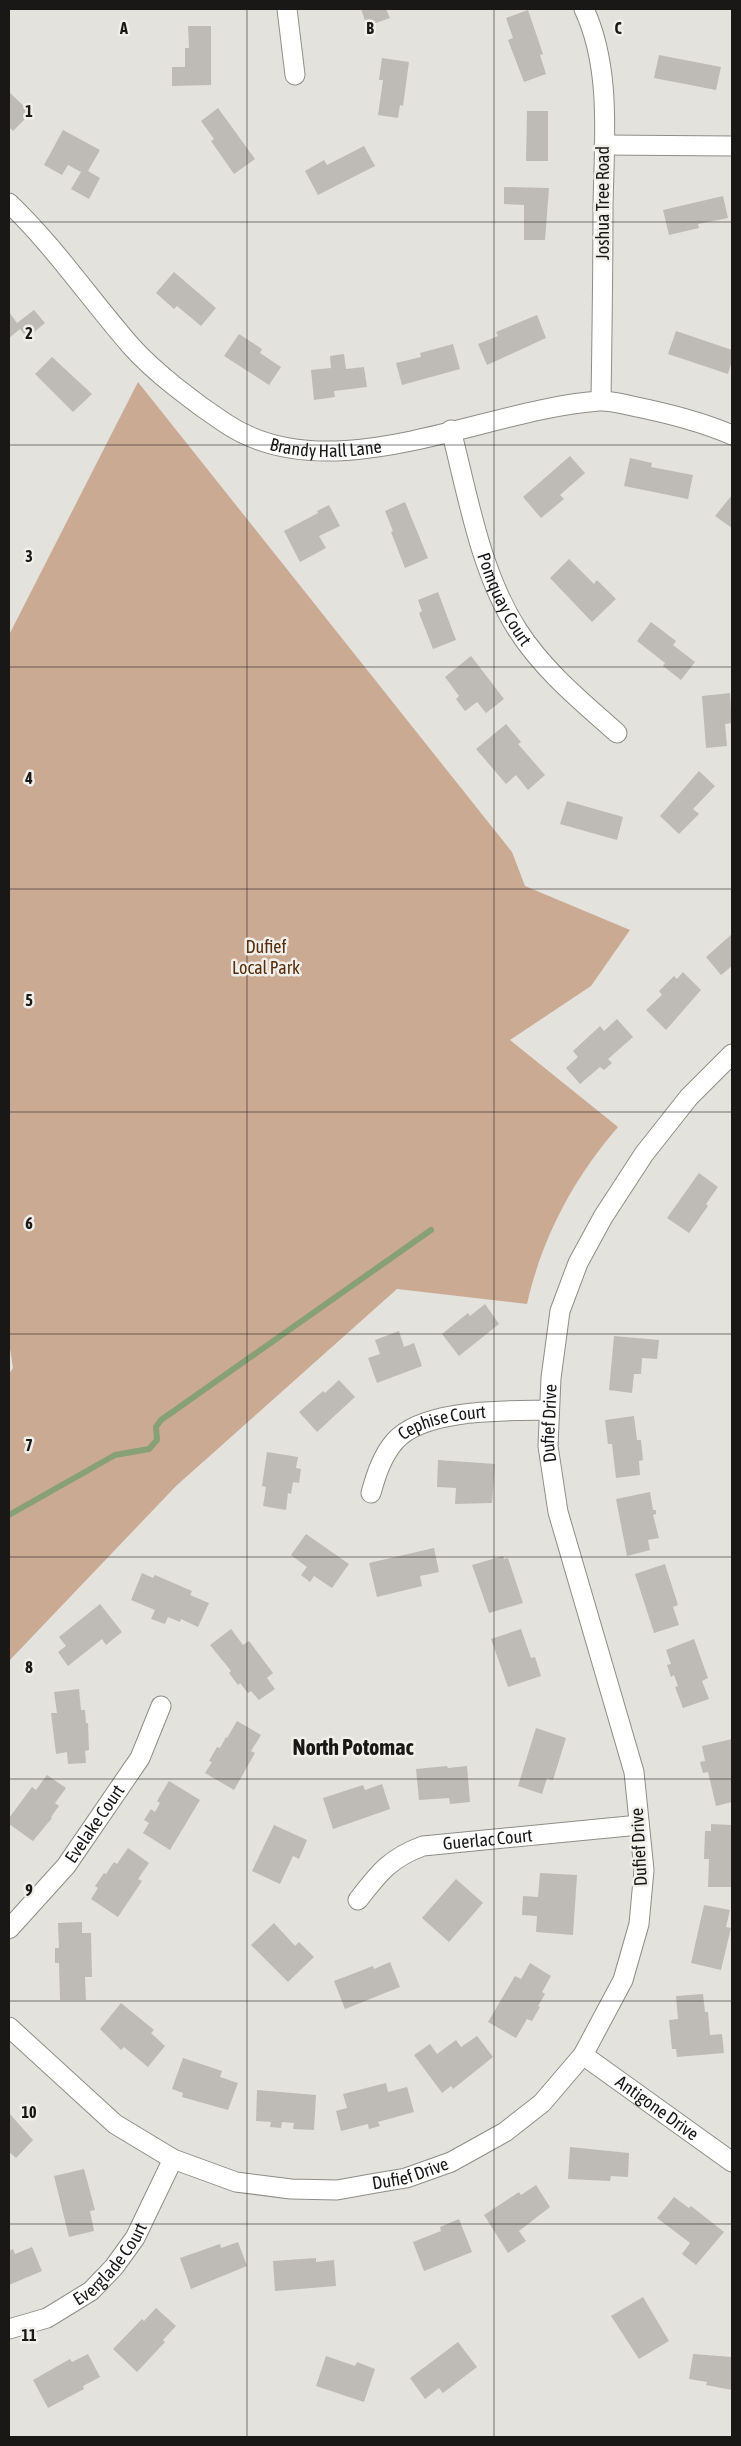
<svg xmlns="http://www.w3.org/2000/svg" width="741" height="2446" font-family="'Asap Condensed',sans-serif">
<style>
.green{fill:#cbaa94}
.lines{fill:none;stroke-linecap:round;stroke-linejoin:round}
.stream{stroke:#88a078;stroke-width:6}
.building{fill:#bebbb6}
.minor-casing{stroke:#8f8d88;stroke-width:21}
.minor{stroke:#fff;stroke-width:19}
.grid{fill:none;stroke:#191817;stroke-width:1;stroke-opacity:0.55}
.labels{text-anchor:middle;stroke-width:5;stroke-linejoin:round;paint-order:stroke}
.street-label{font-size:18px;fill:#191817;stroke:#f1efea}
.park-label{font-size:18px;fill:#552d0c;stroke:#f1efea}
.district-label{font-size:22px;font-weight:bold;fill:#191817;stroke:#f1efea}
.grid-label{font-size:16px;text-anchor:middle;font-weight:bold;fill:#191817;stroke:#f1efea;stroke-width:5;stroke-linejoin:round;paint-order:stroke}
</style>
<rect width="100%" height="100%" fill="#e3e2dd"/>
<!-- green -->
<path class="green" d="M138 382 512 852 525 886 630 930 591 986 510 1040 618 1127C573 1179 542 1238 527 1304L397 1289 176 1486 9 1661V1374L13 1368 9 1342V635Z"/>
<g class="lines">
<!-- stream -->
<polyline class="stream" points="9,1515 115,1455 149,1449 157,1440 156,1427 161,1420 431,1230"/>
</g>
<!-- building -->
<g class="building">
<polygon points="361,9 386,9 390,18 367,26"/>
<polygon points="528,10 543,54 540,55 546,74 524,82 508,40 513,38 506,18"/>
<polygon points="188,26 211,26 211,85 172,86 172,67 185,67 185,48 189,48"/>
<polygon points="659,55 721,67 716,90 654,78"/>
<polygon points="382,58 409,62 403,106 400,105 398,118 378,115 383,80 379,80"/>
<polygon points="9,92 31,113 13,131 9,127"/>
<polygon points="218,108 255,159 234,174 211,141 214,139 201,121"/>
<polygon points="527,111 548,111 548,161 526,161"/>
<polygon points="63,130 100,150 88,171 100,178 89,199 71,189 81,172 68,165 62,175 44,165"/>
<polygon points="364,146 375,166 318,195 305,171 324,160 327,165"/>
<polygon points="504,187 549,188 545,240 524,240 524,205 504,204"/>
<polygon points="723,196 728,218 698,224 699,228 669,235 663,210"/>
<polygon points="174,272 216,308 201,326 177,306 174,309 156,293"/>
<polygon points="34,310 45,323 27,338 20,329 9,338 9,312 17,323"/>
<polygon points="537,315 546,338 487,365 478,344 498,336 496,332"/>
<polygon points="676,331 732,350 732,361 728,374 668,354"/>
<polygon points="239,334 262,349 260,353 281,367 269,385 224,356"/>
<polygon points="453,344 460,369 402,385 396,363 421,357 420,353"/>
<polygon points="344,354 346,369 364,367 367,387 334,391 335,397 314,400 311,370 331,368 330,356"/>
<polygon points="52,357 92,394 73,412 35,374"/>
<polygon points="570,456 585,473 560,495 564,499 541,518 523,497"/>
<polygon points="630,458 652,463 651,467 693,475 688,499 624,486"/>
<polygon points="732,495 732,528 715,516"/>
<polygon points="405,502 428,558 405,568 391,532 393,531 385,511"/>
<polygon points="329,505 340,526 319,536 326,548 300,562 284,531 318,513 317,511"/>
<polygon points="569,559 594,584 597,580 616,599 592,622 550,578"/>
<polygon points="438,592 456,640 433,649 419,613 422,611 418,600"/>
<polygon points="651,622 676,641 673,645 695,662 681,680 663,666 665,663 637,641"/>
<polygon points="471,656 504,699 486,713 477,702 465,711 456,699 459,696 445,677"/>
<polygon points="730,693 732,723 725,724 727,746 706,748 702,696"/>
<polygon points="506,724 521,742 518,744 545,775 528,790 516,775 506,784 476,749"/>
<polygon points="699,771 715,786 693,809 699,814 679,834 660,816"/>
<polygon points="567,801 623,817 617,840 560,824"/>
<polygon points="732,934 732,966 721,975 706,957"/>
<polygon points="683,972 701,990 666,1030 646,1010 662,995 659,991 674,976 677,979"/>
<polygon points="617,1019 633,1037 608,1059 612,1063 604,1070 600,1067 580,1084 566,1068 578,1057 573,1051 600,1026 604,1031"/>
<polygon points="699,1173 718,1187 706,1204 708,1206 689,1233 667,1218"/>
<polygon points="485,1304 499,1324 459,1356 442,1334 468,1313 470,1316"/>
<polygon points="399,1331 404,1347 414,1343 422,1366 377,1383 368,1358 380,1354 375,1340"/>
<polygon points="614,1336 659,1340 657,1359 642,1358 641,1374 634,1374 632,1393 609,1390"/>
<polygon points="339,1380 355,1397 317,1432 299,1412 323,1391 325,1393"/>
<polygon points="634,1416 637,1440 641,1440 643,1460 639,1461 640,1475 616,1478 612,1444 608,1444 605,1420"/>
<polygon points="267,1452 298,1457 296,1468 301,1469 299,1483 293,1482 291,1494 288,1493 286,1510 263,1506 266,1487 262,1486"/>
<polygon points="438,1460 495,1464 492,1503 455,1504 456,1488 437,1487"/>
<polygon points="650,1492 653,1510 656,1510 656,1514 653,1515 659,1538 648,1540 650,1550 627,1556 616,1499"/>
<polygon points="306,1534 349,1564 332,1588 314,1576 310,1582 301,1575 307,1567 291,1555"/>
<polygon points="434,1548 439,1572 420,1576 422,1586 377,1597 369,1563"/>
<polygon points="503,1556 504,1559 508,1558 523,1603 489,1613 472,1565"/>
<polygon points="665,1564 678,1605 673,1607 679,1625 654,1633 635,1574"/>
<polygon points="142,1573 153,1578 155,1575 192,1591 190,1595 209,1603 198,1627 181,1619 180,1622 168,1617 165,1624 151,1619 155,1610 131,1600"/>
<polygon points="100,1604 122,1632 106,1645 102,1639 68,1666 58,1652 66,1646 59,1637"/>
<polygon points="231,1629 243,1645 249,1641 273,1673 267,1678 275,1689 259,1700 251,1691 248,1693 240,1683 238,1685 229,1673 231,1671 210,1645"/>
<polygon points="521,1629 531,1658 535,1657 541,1676 508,1687 491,1639"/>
<polygon points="694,1639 708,1678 702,1681 709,1699 683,1708 675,1687 678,1686 674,1675 671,1677 667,1665 671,1664 666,1650"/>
<polygon points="79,1689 81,1710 85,1710 86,1723 88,1723 89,1750 85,1751 86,1763 68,1764 67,1752 56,1754 51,1713 57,1713 54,1692"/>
<polygon points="237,1721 261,1735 251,1751 255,1753 234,1790 205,1773 212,1762 209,1761 217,1747 220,1748 226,1737 227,1738"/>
<polygon points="536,1728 566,1738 553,1780 547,1778 542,1794 518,1786"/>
<polygon points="732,1739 732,1802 716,1806 708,1772 703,1773 700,1762 705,1761 702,1746"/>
<polygon points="447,1766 448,1768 467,1766 470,1802 450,1804 449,1798 419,1800 416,1769"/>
<polygon points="47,1775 66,1788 55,1803 59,1806 51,1817 52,1818 33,1841 9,1824 9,1818 32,1787 36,1790"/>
<polygon points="169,1781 200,1800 170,1850 143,1833 149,1823 144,1820 151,1809 155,1812 160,1803 157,1801"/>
<polygon points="382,1784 390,1809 333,1829 323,1798 363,1785 365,1790"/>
<polygon points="711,1824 732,1825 732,1887 708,1887 709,1859 704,1859 705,1831 711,1831"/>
<polygon points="274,1825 307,1840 299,1859 293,1856 280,1884 252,1871"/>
<polygon points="128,1848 149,1863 138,1879 142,1881 118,1917 91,1899 98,1888 95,1886 104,1873 106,1874 114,1862 117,1864"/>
<polygon points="540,1873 577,1875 573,1935 536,1932 537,1916 522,1915 523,1896 538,1897"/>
<polygon points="456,1879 483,1903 449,1942 422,1918"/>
<polygon points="704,1905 730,1910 726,1927 731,1928 721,1970 691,1963"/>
<polygon points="82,1922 82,1933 91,1933 92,1977 85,1977 86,2000 60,2000 59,1963 55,1963 55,1948 59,1948 58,1923"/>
<polygon points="274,1923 295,1946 299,1942 314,1957 288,1982 251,1945"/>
<polygon points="390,1962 400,1987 345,2009 334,1981 373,1966 374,1969"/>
<polygon points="530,1963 551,1976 542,1992 545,1994 538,2006 540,2007 532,2021 527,2019 516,2038 488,2022 515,1976 521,1979"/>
<polygon points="703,1994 705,2012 708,2012 710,2035 722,2034 724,2053 677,2057 676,2049 672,2049 669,2020 678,2019 676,1996"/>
<polygon points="121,2003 154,2030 151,2033 165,2046 148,2067 124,2047 121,2050 100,2029"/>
<polygon points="477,2036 493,2057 453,2089 451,2086 442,2093 414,2055 430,2044 437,2054 456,2040 461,2047"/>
<polygon points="183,2058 222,2071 220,2077 238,2083 228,2110 182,2097 183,2093 172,2089"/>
<polygon points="386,2083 388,2092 407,2087 414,2112 378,2122 380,2126 369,2129 368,2124 341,2131 336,2111 347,2108 343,2094"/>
<polygon points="257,2090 316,2095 314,2130 293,2129 294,2123 282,2122 281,2128 270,2127 271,2122 256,2121"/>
<polygon points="9,2113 33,2140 16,2158 9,2152"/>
<polygon points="570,2147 629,2153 628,2177 611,2176 610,2181 568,2179"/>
<polygon points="84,2169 95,2210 90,2211 94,2231 69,2237 54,2176"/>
<polygon points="536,2185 550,2207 519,2231 526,2241 508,2253 484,2215 519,2192 521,2195"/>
<polygon points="674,2197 689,2208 691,2206 724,2232 696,2265 682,2254 690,2243 657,2218"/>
<polygon points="459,2219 472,2252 424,2271 413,2242 441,2231 440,2227"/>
<polygon points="238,2242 247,2266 191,2289 180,2258 220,2244 221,2248"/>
<polygon points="32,2247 42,2271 9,2285 9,2251 13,2249 15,2254"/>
<polygon points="316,2258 316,2262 334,2260 336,2286 275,2291 273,2261"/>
<polygon points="643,2297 669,2341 639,2359 611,2316"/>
<polygon points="156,2308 176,2326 163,2340 165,2342 137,2372 113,2349 142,2319 144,2321"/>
<polygon points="458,2342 477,2367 443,2393 439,2388 425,2399 410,2378"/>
<polygon points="88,2354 100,2377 83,2386 84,2389 48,2408 33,2380 70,2359 72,2362"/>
<polygon points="693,2354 732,2357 732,2390 706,2385 707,2382 689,2379"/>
<polygon points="326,2356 355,2366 357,2362 375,2369 364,2402 316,2386"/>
</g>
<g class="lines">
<!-- minor casing -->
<g class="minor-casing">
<g id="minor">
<polyline points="287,9 295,75"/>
<path d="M584 9C612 69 604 142 603 207 603 271 602 336 601 400"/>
<polyline points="604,145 732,146"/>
<path id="s1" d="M9 203C54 246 90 299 131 346 154 372 196 404 225 423 330 494 484 409 599 401 610 400 622 404 632 406 667 413 700 421 732 435"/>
<path id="s2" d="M451 430C468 496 480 571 517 629 543 670 581 701 617 733"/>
<path id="s3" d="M371 1493C376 1475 382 1456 395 1441 424 1408 508 1411 549 1410"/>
<path id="s4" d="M358 1900C379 1873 390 1858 423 1846L639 1825"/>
<path id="s5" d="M9 1929 66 1866 140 1758 161 1706"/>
<path id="s6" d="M9 2027 115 2124 173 2159 236 2182 291 2189 337 2190 376 2183 406 2178 451 2162 505 2132 542 2103 583 2055 623 1980 639 1924 644 1870 634 1772 558 1512 548 1446 551 1378 560 1311 578 1263 603 1217 644 1154 689 1097 732 1054"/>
<path id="s7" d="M583 2055 732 2162"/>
<path id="s8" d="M9 2329 47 2318 91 2291 114 2267 135 2238 173 2159"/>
</g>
</g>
<!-- minor -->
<use href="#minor" class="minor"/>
</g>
<!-- grid -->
<path class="grid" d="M247 9V2437M494 9V2437M9 222H732M9 445H732M9 667H732M9 889H732M9 1112H732M9 1334H732M9 1557H732M9 1779H732M9 2001H732M9 2224H732"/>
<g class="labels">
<!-- street labels -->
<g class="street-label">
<text transform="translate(603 203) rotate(-90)" y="6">Joshua Tree Road</text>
<text dy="6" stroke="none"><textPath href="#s1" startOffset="416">Brandy Hall Lane</textPath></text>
<text dy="6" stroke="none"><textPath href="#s2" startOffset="178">Pomquay Court</textPath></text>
<text dy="6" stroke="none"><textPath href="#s6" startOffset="1326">Dufief Drive</textPath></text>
<text dy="6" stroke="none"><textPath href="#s3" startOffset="110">Cephise Court</textPath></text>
<text dy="6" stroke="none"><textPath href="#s5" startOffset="136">Evelake Court</textPath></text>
<text dy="6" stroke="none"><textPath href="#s4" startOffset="151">Guerlac Court</textPath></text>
<text transform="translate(639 1847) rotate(-93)" y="6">Dufief Drive</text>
<text dy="6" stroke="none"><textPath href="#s7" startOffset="91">Antigone Drive</textPath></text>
<text dy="6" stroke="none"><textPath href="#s6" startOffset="455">Dufief Drive</textPath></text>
<text dy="6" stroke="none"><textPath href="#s8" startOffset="124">Everglade Court</textPath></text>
</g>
<!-- park labels -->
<g class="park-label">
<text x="266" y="953">Dufief<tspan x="266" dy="21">Local Park</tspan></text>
</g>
<!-- district labels -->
<g class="district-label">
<text x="353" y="1755">North Potomac</text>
</g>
</g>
<g class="grid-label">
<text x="124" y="34">A</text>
<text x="370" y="34">B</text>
<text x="618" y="34">C</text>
<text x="29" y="117">1</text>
<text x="29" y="339">2</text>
<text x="29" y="562">3</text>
<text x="29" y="784">4</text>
<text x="29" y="1006">5</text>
<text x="29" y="1229">6</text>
<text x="29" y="1451">7</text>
<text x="29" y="1673">8</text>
<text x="29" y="1896">9</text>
<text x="29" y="2118">10</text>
<text x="29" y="2341">11</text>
</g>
<!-- border -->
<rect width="741" height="2446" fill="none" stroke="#191817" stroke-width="20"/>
</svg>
